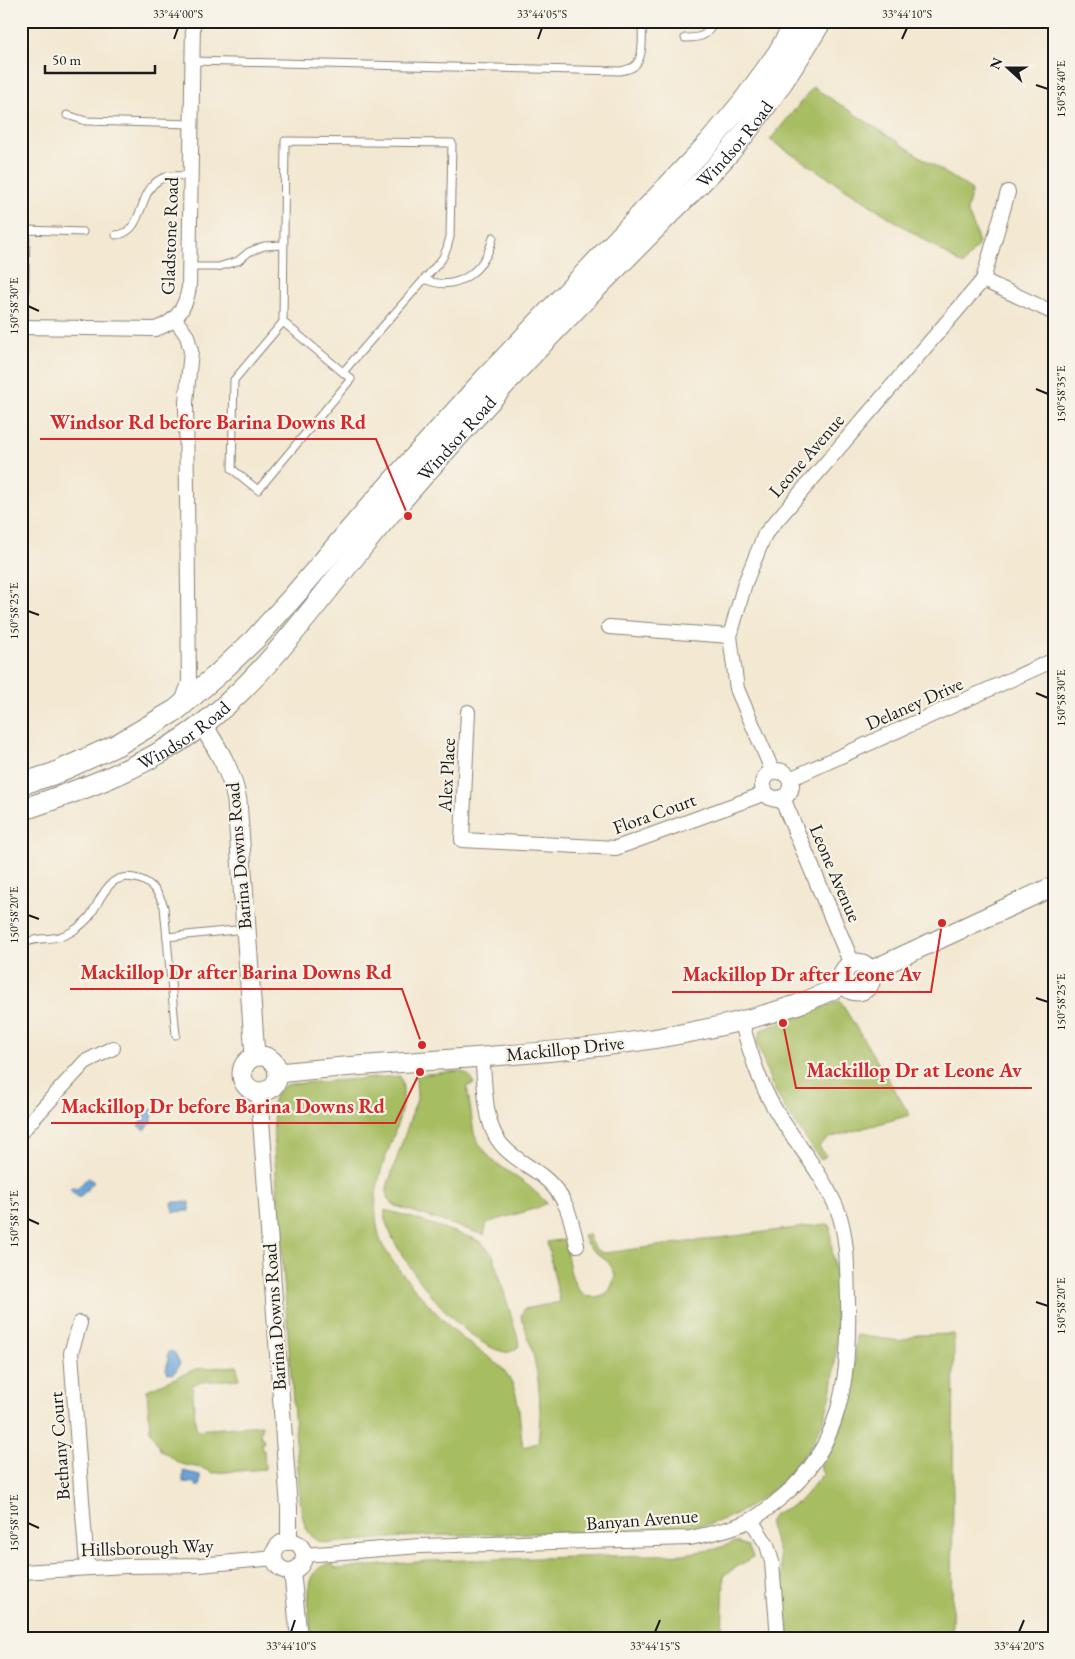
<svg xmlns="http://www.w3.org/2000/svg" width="1075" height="1659" font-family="'EB Garamond',serif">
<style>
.green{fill:#a7bd62;stroke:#626c3f}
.water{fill:#68a3d9;stroke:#42607a}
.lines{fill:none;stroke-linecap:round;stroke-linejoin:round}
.service-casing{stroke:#888276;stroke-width:9}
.minor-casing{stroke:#888276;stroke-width:16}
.tertiary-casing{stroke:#888276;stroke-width:18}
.secondary-casing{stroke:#888276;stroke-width:21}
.primary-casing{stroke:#888276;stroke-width:23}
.service{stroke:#fff;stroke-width:7}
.minor{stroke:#fff;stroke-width:14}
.tertiary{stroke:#fff;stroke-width:16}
.secondary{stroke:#fff;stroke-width:19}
.primary{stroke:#fff;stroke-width:21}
.ticks{fill:none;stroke:#1c1c1c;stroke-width:2}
.labels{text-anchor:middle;stroke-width:4.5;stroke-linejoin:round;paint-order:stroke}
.street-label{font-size:19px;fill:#1c1c1c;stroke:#f7f3e8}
.leader{fill:none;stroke:#d62828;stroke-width:2}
.callout-dot{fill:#d62828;stroke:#f7f3e8;stroke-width:2}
.callout-label{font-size:20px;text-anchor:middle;font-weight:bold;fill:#d62828;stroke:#f7f3e8;stroke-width:4.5;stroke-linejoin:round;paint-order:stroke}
.neatline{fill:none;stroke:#1c1c1c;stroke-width:2}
.ticks-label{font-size:12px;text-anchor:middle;fill:#1c1c1c}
</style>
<rect width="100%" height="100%" fill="#f7f3e8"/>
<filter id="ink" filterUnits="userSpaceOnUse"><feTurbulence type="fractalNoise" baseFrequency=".02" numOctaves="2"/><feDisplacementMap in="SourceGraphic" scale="10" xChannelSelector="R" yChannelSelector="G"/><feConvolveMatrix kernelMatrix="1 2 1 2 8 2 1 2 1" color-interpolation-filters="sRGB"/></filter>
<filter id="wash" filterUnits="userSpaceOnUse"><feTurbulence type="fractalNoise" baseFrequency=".0096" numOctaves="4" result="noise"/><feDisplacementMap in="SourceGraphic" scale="20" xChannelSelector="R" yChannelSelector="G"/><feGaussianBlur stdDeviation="1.12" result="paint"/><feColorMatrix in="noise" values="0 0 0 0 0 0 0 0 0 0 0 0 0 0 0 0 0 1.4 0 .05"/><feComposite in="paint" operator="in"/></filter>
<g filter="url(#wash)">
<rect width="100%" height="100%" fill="#f3e8d1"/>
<!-- green -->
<g class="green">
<polygon points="813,87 972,190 967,211 975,229 979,244 963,265 770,140"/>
<polygon points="840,1001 910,1115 829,1138 819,1146 826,1156 821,1160 786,1110 771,1083 757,1042 761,1030"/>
<path d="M460 1071C467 1073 471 1076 474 1084L467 1086 474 1133 479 1143 492 1160 530 1187 547 1203 537 1208 487 1223 484 1235 396 1206C387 1201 386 1197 387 1187L417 1099 416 1075Z"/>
<path d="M400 1076C412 1103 387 1147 380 1175 374 1196 374 1217 380 1239 387 1261 443 1322 462 1338 478 1351 498 1360 509 1377 521 1397 519 1425 523 1447L538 1443C543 1393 538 1363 521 1316L524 1309 560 1302 547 1242 565 1239C568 1257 570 1305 600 1296 610 1294 613 1284 615 1275 613 1270 611 1265 607 1261 597 1252 587 1250 583 1235L588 1234C590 1243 595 1250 604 1253L826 1224 830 1225C831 1254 838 1283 837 1312 837 1337 836 1363 832 1388 823 1447 773 1504 716 1522 699 1527 681 1528 664 1530L415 1536 331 1543C310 1543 305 1529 301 1510L274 1146 273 1100C276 1092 282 1086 290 1084Z"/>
<path d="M385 1210 407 1216 475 1239 483 1244 493 1255 518 1339 519 1346C515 1350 510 1353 505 1352 466 1346 404 1267 390 1232 387 1225 383 1218 385 1210Z"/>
<path d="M954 1334 952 1638H788L782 1572 779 1553 769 1523 774 1514 799 1502 823 1474 820 1467C829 1453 837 1438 843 1423 854 1394 855 1365 856 1335L900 1341 917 1335Z"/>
<path d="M237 1366 239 1379 201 1382 192 1385 196 1430 262 1425V1430H260L261 1438H263L264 1443H261L262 1450H264L265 1469 213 1473C201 1465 188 1468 178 1462 171 1459 168 1453 161 1451L150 1430 147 1390 196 1369Z"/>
<path d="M735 1542 748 1546 753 1557 724 1575 722 1638H312C310 1615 299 1567 332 1563L335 1569 429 1561 684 1554 716 1549Z"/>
</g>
<!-- water -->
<g class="water">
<polygon points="148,1108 155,1111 152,1117 152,1122 145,1130 138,1126"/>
<polygon points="88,1177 94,1182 79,1198 70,1190 73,1186 77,1189"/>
<polygon points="172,1202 190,1202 190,1211 173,1212"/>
<polygon points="170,1351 175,1353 180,1363 176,1371 172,1374 168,1373 166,1369 168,1361 167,1355"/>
<polygon points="183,1471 200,1475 200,1486 196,1486 195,1483 183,1482"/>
</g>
</g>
<g filter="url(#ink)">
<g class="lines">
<!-- service casing -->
<g class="service-casing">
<g id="service">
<path d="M685 38C702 38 707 36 715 21"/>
<path d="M192 61 621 71C624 70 630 69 633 67 645 59 642 34 642 21"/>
<polyline points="67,115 86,121 191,124"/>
<path d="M116 235C144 233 138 192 159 180 168 174 180 176 190 176"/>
<polyline points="190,267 218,267 238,261 249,252 264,246 283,245"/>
<path d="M424 279C458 294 486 269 493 237"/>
<polyline points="283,322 285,141 452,143 450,237 447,248 442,259 343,372"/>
<polygon points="283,322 351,379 258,490 232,469 234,380"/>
<polyline points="24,327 26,230 83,232"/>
<polyline points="167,937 245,929"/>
<path d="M21 945C35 935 55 943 73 931 79 927 85 922 90 916 103 896 109 870 139 879 152 883 160 895 164 907L176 1035"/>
</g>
</g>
<!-- minor casing -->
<g class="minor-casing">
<g id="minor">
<polyline points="983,280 1054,313"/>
<polyline points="175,319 187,336 191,351 186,402 189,683 182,702"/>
<path d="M21 327 155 329C176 323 186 308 189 287L193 21"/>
<polyline points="609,627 730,636"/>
<polyline points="468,712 462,840 616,848 766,793"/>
<polyline points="773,772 737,689 730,636 745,583 765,534 983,280 1008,192"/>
<polyline points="790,779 1054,660"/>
<path d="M482 1056C485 1080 484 1114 495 1135 505 1154 525 1163 541 1175 566 1194 571 1217 577 1245"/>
<polyline points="21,1132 85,1062 113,1048"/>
<polyline points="80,1323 71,1353 87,1567"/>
<polyline points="751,1520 767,1545 772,1562 778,1638"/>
<path d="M304 1555 420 1546 690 1538C710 1534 733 1529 751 1520 762 1514 772 1505 782 1497 842 1447 850 1375 848 1301 847 1272 848 1238 838 1211 823 1174 797 1145 776 1111 759 1083 750 1052 741 1020"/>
<polyline points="21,1572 126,1566 200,1565 275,1558"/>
</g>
</g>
<!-- tertiary casing -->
<g class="tertiary-casing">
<g id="tertiary">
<circle cx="777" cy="785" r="14"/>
<polyline points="782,798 852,964"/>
<polyline points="259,1092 289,1508 289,1542"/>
<circle cx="289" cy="1556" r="15"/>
<polyline points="292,1571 299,1638"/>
</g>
</g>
<!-- secondary casing -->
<g class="secondary-casing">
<g id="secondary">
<path d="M202 724C218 749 232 772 237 801L255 1056"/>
<circle cx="857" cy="977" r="14"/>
<polyline points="870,971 1054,886"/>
<circle cx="260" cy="1074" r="18"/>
<path d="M278 1073C450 1054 630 1060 796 1005 813 999 829 991 845 984"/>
</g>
</g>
<!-- primary casing -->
<g class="primary-casing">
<g id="primary">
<polyline points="21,784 53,774 117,745 176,710 217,675 255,639 293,597 367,510 484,380 708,144 743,102 777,55 797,21"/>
<path id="s1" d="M21 810C85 789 148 766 202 725 264 677 313 607 362 547 404 495 450 445 494 396 549 333 611 274 669 214 688 195 707 177 725 157 762 115 792 69 821 21"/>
</g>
</g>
<!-- service -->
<use href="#service" class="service"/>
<!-- minor -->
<use href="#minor" class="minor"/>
<!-- tertiary -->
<use href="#tertiary" class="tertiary"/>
<!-- secondary -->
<use href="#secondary" class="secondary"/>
<!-- primary -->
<use href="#primary" class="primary"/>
</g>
</g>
<!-- ticks -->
<path class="ticks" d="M174 39 178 28M538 39 542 28M902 39 907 28M1036 85 1048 89M28 306 39 311M1036 389 1048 394M28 611 39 615M1036 693 1048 698M28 915 39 919M1036 998 1048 1002M28 1219 39 1224M1036 1302 1048 1306M28 1523 39 1528M291 1632 295 1620M655 1632 660 1620M1019 1632 1024 1620"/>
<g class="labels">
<!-- street labels -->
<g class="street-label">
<text dy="7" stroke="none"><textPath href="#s1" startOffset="990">Windsor Road</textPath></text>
<text transform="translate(169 236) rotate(-88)" y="7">Gladstone Road</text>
<text dy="7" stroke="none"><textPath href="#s1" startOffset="585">Windsor Road</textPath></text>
<text transform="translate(806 455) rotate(-49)" y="7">Leone Avenue</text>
<text transform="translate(914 703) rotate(-24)" y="7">Delaney Drive</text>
<text dy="7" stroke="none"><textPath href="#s1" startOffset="180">Windsor Road</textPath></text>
<text transform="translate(446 775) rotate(-87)" y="7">Alex Place</text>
<text transform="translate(654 813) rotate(-20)" y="7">Flora Court</text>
<text transform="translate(238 856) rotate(-95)" y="7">Barina Downs Road</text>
<text transform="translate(836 873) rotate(67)" y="7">Leone Avenue</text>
<text transform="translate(565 1048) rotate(-6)" y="7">Mackillop Drive</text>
<text transform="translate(274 1317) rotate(-94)" y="7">Barina Downs Road</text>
<text transform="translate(59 1446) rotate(-94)" y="7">Bethany Court</text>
<text transform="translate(642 1519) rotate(-4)" y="7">Banyan Avenue</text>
<text transform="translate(147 1547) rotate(-2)" y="7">Hillsborough Way</text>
</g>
</g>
<!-- callouts -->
<path class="leader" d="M408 516L376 439H40M422 1045L402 989H70M942 923L931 992H672M783 1023L796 1088H1032M420 1072L395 1123H51"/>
<g class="callout-dot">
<circle cx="408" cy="516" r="5"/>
<circle cx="422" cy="1045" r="5"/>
<circle cx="942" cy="923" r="5"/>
<circle cx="783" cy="1023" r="5"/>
<circle cx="420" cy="1072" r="5"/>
</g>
<g class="callout-label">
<text x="208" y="429">Windsor Rd before Barina Downs Rd</text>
<text x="236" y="979">Mackillop Dr after Barina Downs Rd</text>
<text x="802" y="981">Mackillop Dr after Leone Av</text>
<text x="914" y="1077">Mackillop Dr at Leone Av</text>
<text x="223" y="1113">Mackillop Dr before Barina Downs Rd</text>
</g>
<!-- margin -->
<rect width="1075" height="1659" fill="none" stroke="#f7f3e8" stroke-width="55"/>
<!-- north arrow -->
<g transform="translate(1008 68) rotate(291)" stroke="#f7f3e8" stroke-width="4" paint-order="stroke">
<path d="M0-4L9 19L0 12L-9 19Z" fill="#1c1c1c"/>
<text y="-8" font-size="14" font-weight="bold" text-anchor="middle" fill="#1c1c1c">N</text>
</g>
<!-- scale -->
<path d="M45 65v8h110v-8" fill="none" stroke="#1c1c1c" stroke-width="2.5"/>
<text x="52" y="65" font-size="15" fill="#1c1c1c" stroke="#f7f3e8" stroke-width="4" paint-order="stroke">50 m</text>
<rect x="28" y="28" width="1020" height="1604" class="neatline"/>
<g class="ticks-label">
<text x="178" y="18">33°44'00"S</text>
<text x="542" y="18">33°44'05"S</text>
<text x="907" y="18">33°44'10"S</text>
<text transform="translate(1061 89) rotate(-90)" y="4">150°58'40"E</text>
<text transform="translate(14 306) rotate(-90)" y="4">150°58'30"E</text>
<text transform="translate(1061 394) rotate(-90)" y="4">150°58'35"E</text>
<text transform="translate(14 611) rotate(-90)" y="4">150°58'25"E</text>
<text transform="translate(1061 698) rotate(-90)" y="4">150°58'30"E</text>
<text transform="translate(14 915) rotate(-90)" y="4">150°58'20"E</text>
<text transform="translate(1061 1002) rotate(-90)" y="4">150°58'25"E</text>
<text transform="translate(14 1219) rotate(-90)" y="4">150°58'15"E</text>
<text transform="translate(1061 1306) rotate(-90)" y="4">150°58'20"E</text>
<text transform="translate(14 1523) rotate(-90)" y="4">150°58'10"E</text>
<text x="291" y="1650">33°44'10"S</text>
<text x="655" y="1650">33°44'15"S</text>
<text x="1019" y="1650">33°44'20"S</text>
</g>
</svg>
